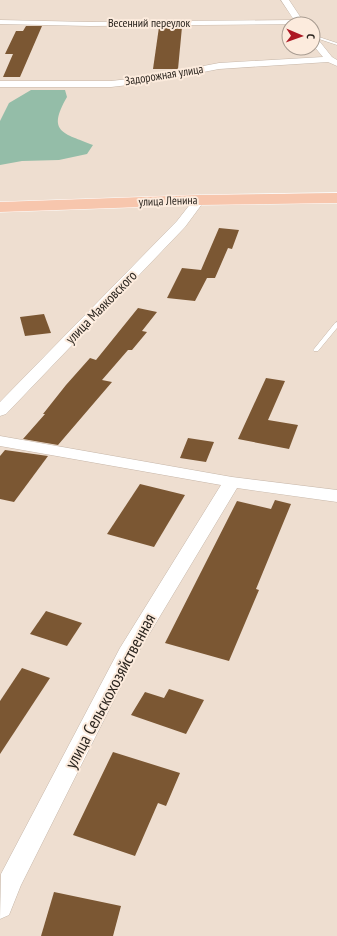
<svg xmlns="http://www.w3.org/2000/svg" width="337" height="936" font-family="'PT Sans Narrow',sans-serif">
<style>
.green{fill:#94bda8}
.building{fill:#7b5733}
.lines{fill:none;stroke-linecap:round;stroke-linejoin:round}
.service-casing{stroke:#c6b6a8;stroke-width:1}
.minor-casing{stroke:#c6b6a8;stroke-width:1}
.primary-casing{stroke:#fff;stroke-width:1}
.service{fill:#fff;fill-rule:evenodd}
.minor{fill:#fff;fill-rule:evenodd}
.primary{fill:#f7c6ad;fill-rule:evenodd}
.labels{text-anchor:middle;stroke-width:4;stroke-linejoin:round;paint-order:stroke}
.far-street-label{font-size:12px;fill:#2b251f;stroke:#fcebdd}
.street-label{font-size:14px;fill:#2b251f;stroke:#fcebdd}
.near-street-label{font-size:17px;fill:#2b251f;stroke:#fcebdd}
</style>
<rect width="100%" height="100%" fill="#eeded0"/>
<!-- green -->
<path class="green" d="M31 90H65L67 97C46 133 64 133 93 145L87 154 59 160 22 161 0 165V121L9 103Z"/>
<!-- building -->
<g class="building">
<polygon points="26,26 42,26 20,77 3,77 13,54 5,54 16,31 23,31"/>
<polygon points="159,27 182,27 178,69 153,69"/>
<polygon points="219,228 239,230 232,249 228,248 215,278 207,278 195,301 167,298 182,268 201,270"/>
<polygon points="138,308 157,312 142,331 147,332 132,350 128,350 102,380 112,382 58,445 23,439 45,414 43,414 66,385 90,358 96,360"/>
<polygon points="44,314 51,333 25,336 20,317"/>
<polygon points="266,378 285,381 268,420 298,425 289,449 238,439"/>
<polygon points="188,438 214,442 206,462 180,458"/>
<polygon points="5,450 48,456 14,502 0,499 0,456"/>
<polygon points="140,484 185,495 154,547 107,534"/>
<polygon points="275,500 291,504 256,589 259,590 229,661 165,643 237,501 271,509"/>
<polygon points="46,611 82,623 67,646 30,634"/>
<polygon points="22,668 50,678 0,754 0,701"/>
<polygon points="169,689 204,700 186,734 131,715 145,692 164,698"/>
<polygon points="113,752 180,773 166,806 158,803 135,856 73,835"/>
<polygon points="54,892 121,906 113,936 41,936"/>
</g>
<g class="lines">
<!-- service casing -->
<g class="service-casing">
<g id="service">
<polygon points="313,35 337,43 337,45 313,37"/>
<polygon points="337,322 337,328 318,351 314,351 313,350 314,349 335,323"/>
</g>
</g>
<!-- minor casing -->
<g class="minor-casing">
<g id="minor">
<polygon points="281,0 289,0 305,24 90,26 0,24 0,20 90,22 294,20"/>
<polygon points="313,36 316,37 332,57 337,60 337,66 328,62 219,69 146,83 111,87 0,87 0,81 111,81 146,77 219,63 323,57 313,45"/>
<polygon points="199,196 203,198 205,200 185,227 6,414 0,416 0,402 177,221 195,198"/>
<polygon points="0,436 232,477 337,490 337,502 237,488 136,656 21,885 9,915 0,919 1,874 120,648 221,485 0,446"/>
</g>
</g>
<!-- primary casing -->
<g class="primary-casing">
<polygon id="primary" points="337,193 337,203 199,205 0,212 0,202 199,195"/>
</g>
<!-- service -->
<use href="#service" class="service"/>
<!-- minor -->
<use href="#minor" class="minor"/>
<!-- primary -->
<use href="#primary" class="primary"/>
</g>
<g class="labels">
<!-- far-street labels -->
<g class="far-street-label">
<text x="149" y="27">Весенний переулок</text>
<text transform="translate(164 75) rotate(-9)" y="4">Задорожная улица</text>
<text transform="translate(168 201) rotate(-2)" y="4">улица Ленина</text>
</g>
<!-- street labels -->
<g class="street-label">
<text transform="translate(101 307) rotate(-46)" y="5">улица Маяковского</text>
</g>
<!-- near-street labels -->
<g class="near-street-label">
<text transform="translate(110 691) rotate(-62)" y="6">улица Сельскохозяйственная</text>
</g>
</g>
<!-- north arrow -->
<g transform="translate(301 36) rotate(92)"><circle r="19" fill="#fcebdd" stroke="#a89c91"/>
<path d="M0-3L7 15L0 10L-7 15Z" fill="#ad1924"/>
<text y="-6" font-size="11" font-weight="bold" text-anchor="middle" fill="#2b251f">С</text>
</g>
</svg>
